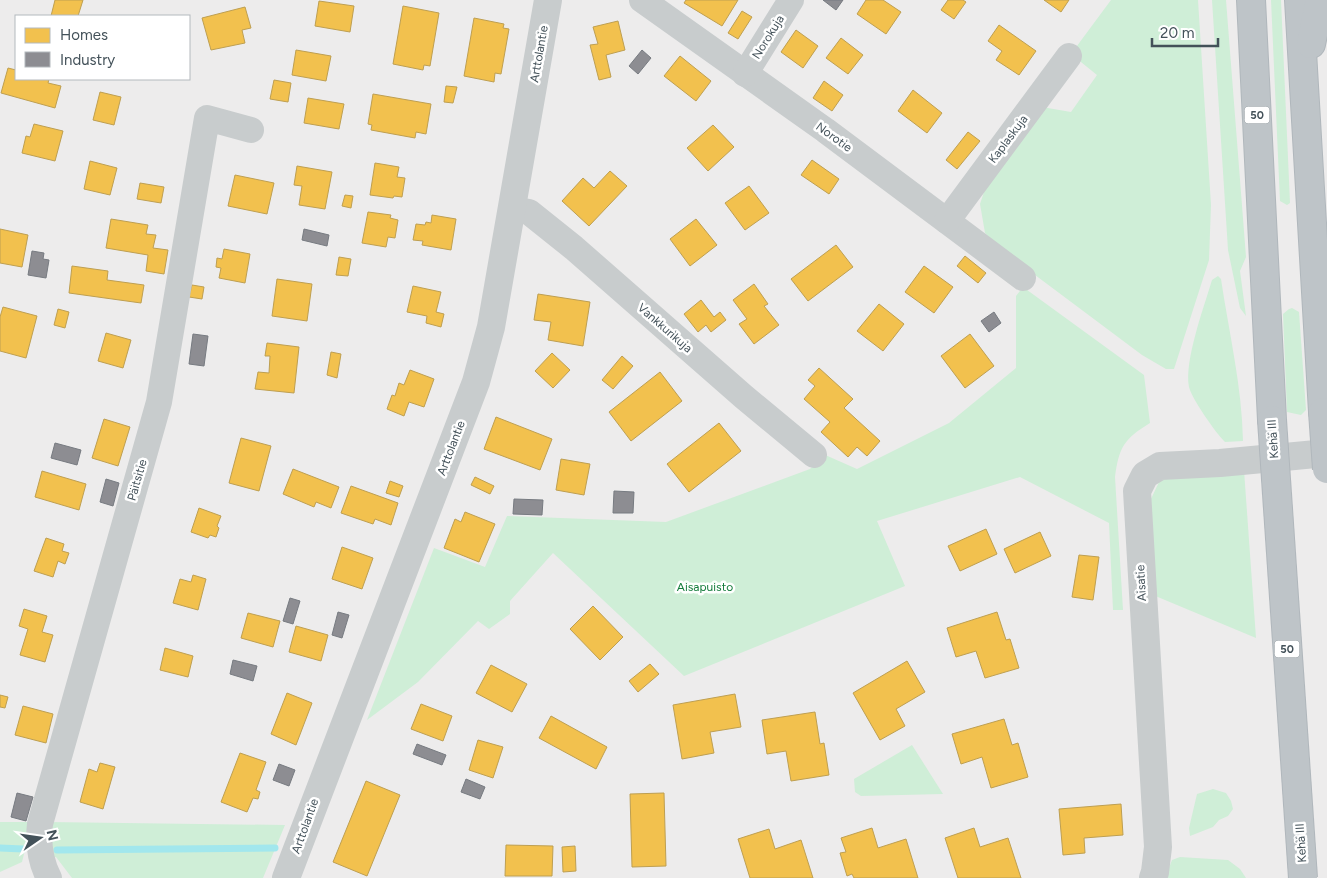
<svg xmlns="http://www.w3.org/2000/svg" width="1327" height="878" font-family="Figtree,sans-serif">
<style>
.green{fill:#cfeed7}
.homes{fill:#f2c14e;stroke:#be9f51}
.industry{fill:#8d8d92;stroke:#777b81}
.lines{fill:none;stroke-linecap:round;stroke-linejoin:round}
.stream{stroke:#a2e7ed;stroke-width:7}
.trunk-casing{stroke:#b0b7bc;stroke-width:30}
.minor{stroke:#c8cccd;stroke-width:26}
.tertiary{stroke:#c8cccd;stroke-width:28}
.trunk{stroke:#bec4c8;stroke-width:28}
.trunk-bridge-casing{stroke:#b0b7bc;stroke-width:30;stroke-linecap:butt}
.trunk-bridge{stroke:#bec4c8;stroke-width:28}
.labels{text-anchor:middle;stroke-width:5;stroke-linejoin:round;paint-order:stroke}
.shield{fill:#fff;stroke:#7b858b;stroke-width:1}
.shield-label{font-size:11px;font-weight:bold;fill:#435159}
.street-label{font-size:12px;fill:#435159;stroke:#fff}
.park-label{font-size:12px;fill:#137b3a;stroke:#fff}
</style>
<rect width="100%" height="100%" fill="#edecec"/>
<!-- green -->
<g class="green">
<polygon points="1111,0 1198,0 1211,205 1209,260 1174,369 1166,369 1142,355 1003,251 985,233 980,204 986,186 1042,107 1071,112 1097,75 1071,54"/>
<polygon points="1212,0 1226,0 1246,257 1240,271 1246,316 1240,308 1228,250"/>
<polygon points="1271,0 1281,0 1290,203 1287,205 1280,201"/>
<path d="M1218 276 1221 279C1229 333 1242 386 1243 441L1225 442C1215 432 1192 399 1189 387 1184 361 1204 307 1212 280Z"/>
<path d="M1023 287 1144 375 1150 423C1124 439 1119 447 1115 477L1123 610H1113L1109 523 1020 477 877 521 905 586 684 676 553 553 510 601V614L489 629 478 621 418 682 367 720 434 548 485 567 507 516 666 522 810 469 823 454 857 469 949 423 1016 368V296Z"/>
<polygon points="1292,308 1299,312 1306,410 1301,415 1287,412 1283,314 1289,309"/>
<polygon points="1244,470 1256,638 1153,595 1149,503 1160,480 1175,475"/>
<polygon points="912,745 943,794 861,796 855,792 854,779"/>
<polygon points="1213,789 1226,793 1231,801 1233,809 1228,816 1219,820 1213,827 1190,836 1189,828 1197,794"/>
<polygon points="0,822 32,822 22,862 0,872"/>
<polygon points="48,822 285,825 263,878 72,878 56,857 47,859"/>
<polygon points="1180,857 1228,860 1240,869 1246,878 1165,878 1172,860"/>
</g>
<!-- homes -->
<g class="homes">
<polygon points="55,0 83,0 78,16 51,16"/>
<polygon points="686,0 738,0 722,26 684,3"/>
<polygon points="866,0 883,0 901,12 886,34 857,14"/>
<polygon points="948,0 963,0 966,2 954,19 941,10"/>
<polygon points="1044,0 1069,0 1061,12"/>
<polygon points="319,1 354,6 350,32 315,26"/>
<polygon points="403,6 439,13 430,66 424,65 423,70 393,64"/>
<polygon points="245,7 251,28 242,30 245,43 211,50 202,18"/>
<polygon points="742,11 752,17 738,39 728,33"/>
<polygon points="474,18 504,24 503,28 509,29 501,74 495,73 494,82 464,76"/>
<polygon points="618,21 625,50 606,55 611,77 599,80 590,45 598,44 593,27"/>
<polygon points="999,25 1036,51 1019,75 996,60 1002,51 988,41"/>
<polygon points="796,30 818,46 803,68 781,52"/>
<polygon points="841,38 863,55 848,74 826,58"/>
<polygon points="296,50 331,56 326,81 292,75"/>
<polygon points="680,56 711,81 696,101 664,76"/>
<polygon points="8,68 16,70 16,79 49,79 48,83 61,86 55,108 1,93"/>
<polygon points="274,80 291,83 288,102 270,99"/>
<polygon points="824,81 843,95 832,111 813,98"/>
<polygon points="446,86 457,87 453,103 444,102"/>
<polygon points="913,90 942,113 927,133 898,111"/>
<polygon points="100,92 121,97 114,125 93,120"/>
<polygon points="373,94 431,104 426,134 416,132 415,138 371,130 372,125 368,124"/>
<polygon points="308,98 344,104 339,129 304,123"/>
<polygon points="34,124 63,131 55,161 22,153 26,136 30,137"/>
<polygon points="713,125 734,147 708,171 687,148"/>
<polygon points="968,132 980,141 957,169 946,160"/>
<polygon points="812,160 839,179 829,194 801,175"/>
<polygon points="90,161 117,168 110,195 84,189"/>
<polygon points="375,163 399,167 397,177 405,178 402,197 394,196 393,198 370,195"/>
<polygon points="297,166 332,172 325,209 299,205 302,186 294,185"/>
<polygon points="610,171 627,186 589,226 562,201 583,178 594,188"/>
<polygon points="235,175 274,183 267,214 228,206"/>
<polygon points="140,183 164,187 161,203 137,199"/>
<polygon points="749,186 769,213 745,230 725,203"/>
<polygon points="345,195 353,196 351,208 342,206"/>
<polygon points="368,212 391,215 390,218 398,220 395,238 388,237 386,247 362,243"/>
<polygon points="432,215 456,219 451,250 422,245 423,241 413,240 416,224 425,225 426,222 431,223"/>
<polygon points="111,219 148,225 146,234 156,235 153,248 168,250 164,274 146,271 148,255 106,248"/>
<polygon points="696,219 717,245 690,266 670,239"/>
<polygon points="0,229 28,235 22,267 0,263"/>
<polygon points="836,245 853,267 808,301 791,279"/>
<polygon points="224,249 250,254 245,283 219,278 221,268 216,267 217,258 222,259"/>
<polygon points="965,256 986,273 978,283 957,266"/>
<polygon points="339,257 351,259 348,276 336,275"/>
<polygon points="72,266 108,271 107,280 144,285 141,303 69,293"/>
<polygon points="924,266 953,287 934,313 905,292"/>
<polygon points="277,279 312,284 307,321 272,316"/>
<polygon points="754,284 768,304 764,306 779,325 754,344 739,324 747,319 733,300"/>
<polygon points="192,285 204,287 202,299 189,297"/>
<polygon points="413,286 441,292 436,312 444,314 441,327 426,323 427,316 407,312"/>
<polygon points="538,294 590,302 583,346 548,340 551,322 534,320"/>
<polygon points="701,300 714,317 720,312 726,320 711,332 706,325 698,332 684,314"/>
<polygon points="879,304 904,324 883,351 857,331"/>
<polygon points="3,307 37,316 26,358 0,351 0,317"/>
<polygon points="58,309 69,312 65,328 54,325"/>
<polygon points="106,333 131,340 123,368 98,361"/>
<polygon points="970,334 994,366 965,388 941,356"/>
<polygon points="267,343 299,347 294,393 255,389 258,372 269,373 270,356 265,356"/>
<polygon points="331,352 341,354 337,378 327,375"/>
<polygon points="552,353 570,370 553,388 535,371"/>
<polygon points="622,356 633,366 613,389 602,380"/>
<polygon points="819,368 853,399 844,408 880,441 867,456 857,447 848,457 821,432 830,422 804,399 815,386 808,380"/>
<polygon points="410,370 434,379 424,407 409,402 404,416 387,409 392,395 395,396 399,383 404,385"/>
<polygon points="660,372 682,401 631,441 609,412"/>
<polygon points="496,417 552,439 540,470 484,449"/>
<polygon points="104,419 130,427 118,466 92,458"/>
<polygon points="719,423 741,451 689,492 667,464"/>
<polygon points="241,438 271,446 259,491 229,483"/>
<polygon points="561,459 590,464 584,495 556,490"/>
<polygon points="293,469 339,487 331,508 316,502 314,507 283,494"/>
<polygon points="42,471 86,484 79,510 35,497"/>
<polygon points="475,477 494,486 490,494 471,485"/>
<polygon points="390,481 403,486 399,497 386,493"/>
<polygon points="351,486 398,503 391,525 375,519 373,524 341,513"/>
<polygon points="199,508 221,516 217,526 219,528 216,537 210,535 208,538 191,532"/>
<polygon points="465,512 495,524 479,562 444,548 455,519 461,522"/>
<polygon points="986,529 997,554 960,571 948,546"/>
<polygon points="1040,532 1051,556 1015,573 1004,549"/>
<polygon points="46,538 64,544 62,551 69,553 65,564 58,561 53,577 34,571"/>
<polygon points="342,547 373,558 362,589 332,579"/>
<polygon points="1079,555 1099,557 1093,600 1072,597"/>
<polygon points="193,575 206,579 198,610 173,603 180,579 191,582"/>
<polygon points="593,606 623,637 600,660 570,629"/>
<polygon points="24,609 47,616 42,632 53,635 45,662 20,655 28,629 19,626"/>
<polygon points="997,612 1006,640 1010,639 1019,668 985,678 976,651 956,657 947,628"/>
<polygon points="248,613 280,621 273,647 241,638"/>
<polygon points="296,626 328,635 321,661 289,652"/>
<polygon points="165,648 193,656 188,677 160,670"/>
<polygon points="907,661 925,692 896,709 905,726 880,740 853,693"/>
<polygon points="650,664 659,674 638,692 629,681"/>
<polygon points="491,665 527,684 512,712 476,693"/>
<polygon points="287,693 312,703 296,745 271,734"/>
<polygon points="735,694 741,727 710,732 714,753 682,759 673,705"/>
<polygon points="0,695 8,697 5,708 0,707"/>
<polygon points="421,704 452,716 443,741 411,729"/>
<polygon points="23,706 53,714 46,743 15,735"/>
<polygon points="815,712 820,744 824,743 829,775 791,781 786,751 767,754 762,720"/>
<polygon points="551,716 607,747 596,769 539,738"/>
<polygon points="1004,719 1012,745 1018,743 1028,777 991,788 982,757 961,764 952,734"/>
<polygon points="478,740 503,747 493,778 469,770"/>
<polygon points="240,753 266,762 256,790 260,792 258,799 253,798 247,812 221,802"/>
<polygon points="100,763 115,767 103,809 80,802 89,769 97,772"/>
<polygon points="366,781 400,795 367,876 333,862"/>
<polygon points="664,793 666,866 632,867 630,794"/>
<polygon points="1121,804 1123,835 1084,838 1085,853 1063,855 1059,809"/>
<polygon points="872,828 878,848 906,839 918,878 854,878 852,874 847,876 840,853 846,852 841,838"/>
<polygon points="974,828 980,847 1008,838 1021,878 958,878 945,838"/>
<polygon points="769,829 775,849 801,840 813,878 750,878 738,839"/>
<polygon points="506,845 553,846 552,876 505,876"/>
<polygon points="575,846 576,871 563,872 562,847"/>
</g>
<!-- industry -->
<g class="industry">
<polygon points="823,0 843,0 836,10"/>
<polygon points="642,50 651,58 638,74 629,66"/>
<polygon points="304,229 329,235 327,246 302,240"/>
<polygon points="32,251 44,253 43,259 49,260 46,278 28,275"/>
<polygon points="994,312 1001,323 989,332 981,321"/>
<polygon points="193,334 208,336 204,366 189,364"/>
<polygon points="55,443 81,450 77,465 51,458"/>
<polygon points="106,479 119,483 113,506 100,502"/>
<polygon points="614,491 634,492 633,513 613,513"/>
<polygon points="514,499 543,500 542,515 513,514"/>
<polygon points="290,598 300,601 293,624 283,621"/>
<polygon points="338,612 349,615 342,638 332,635"/>
<polygon points="233,660 257,666 253,681 230,674"/>
<polygon points="417,744 446,755 442,765 413,754"/>
<polygon points="279,764 295,770 289,786 273,780"/>
<polygon points="466,779 485,787 480,799 461,792"/>
<polygon points="17,793 33,797 26,821 11,817"/>
</g>
<g class="lines">
<!-- stream -->
<g class="stream">
<polyline points="0,848 23,849"/>
<polyline points="57,850 275,848"/>
</g>
<!-- trunk casing -->
<g class="trunk-casing">
<g id="trunk">
<polyline points="1251,0 1272,420"/>
<polyline points="1299,0 1323,412"/>
<polyline points="1311,44 1320,0"/>
</g>
</g>
<!-- minor -->
<g class="minor">
<polyline points="642,0 825,130 1023,278"/>
<polyline points="745,74 791,0"/>
<polyline points="512,209 529,212 574,248 744,397 814,455"/>
<polyline points="947,221 1069,56"/>
<path d="M49 878C40 861 38 842 40 824L159 402 207 118 251 130"/>
</g>
<!-- tertiary -->
<g class="tertiary">
<polyline points="286,878 476,382 491,327 548,0"/>
<polyline points="1153,878 1155,872 1158,847 1137,491 1145,475 1160,466 1220,463 1327,453"/>
</g>
<!-- trunk -->
<use href="#trunk" class="trunk"/>
<!-- trunk-bridge casing -->
<g class="trunk-bridge-casing">
<g id="trunk-bridge">
<polyline points="1323,412 1327,469"/>
<polyline points="1272,420 1303,878"/>
</g>
</g>
<!-- trunk-bridge -->
<use href="#trunk-bridge" class="trunk-bridge"/>
</g>
<g class="labels">
<!-- shield labels -->
<g class="shield">
<rect x="1244.5" y="106.5" width="25" height="17" rx="4"/>
<rect x="1274.5" y="640.5" width="25" height="17" rx="4"/>
</g>
<g class="shield-label">
<text x="1257" y="119">50</text>
<text x="1287" y="653">50</text>
</g>
<!-- street labels -->
<g class="street-label">
<text transform="translate(768 37) rotate(-58)" y="4">Norokuja</text>
<text transform="translate(539 54) rotate(-80)" y="4">Arttolantie</text>
<text transform="translate(834 137) rotate(36)" y="4">Norotie</text>
<text transform="translate(1008 139) rotate(-53)" y="4">Kaplaskuja</text>
<text transform="translate(665 328) rotate(41)" y="4">Vankkurikuja</text>
<text transform="translate(1273 439) rotate(-94)" y="4">Kehä III</text>
<text transform="translate(451 448) rotate(-69)" y="4">Arttolantie</text>
<text transform="translate(137 480) rotate(-74)" y="4">Päitsitie</text>
<text transform="translate(1141 583) rotate(-93)" y="4">Aisatie</text>
<text transform="translate(305 826) rotate(-70)" y="4">Arttolantie</text>
<text transform="translate(1301 843) rotate(-94)" y="4">Kehä III</text>
</g>
<!-- park labels -->
<g class="park-label">
<text x="705" y="591">Aisapuisto</text>
</g>
</g>
<!-- legend -->
<rect x="15" y="15" width="175" height="65" fill="#ffffff" stroke="#b4b9bd"/>
<rect x="25" y="28" width="25" height="15" fill="#f2c14e" stroke="#b4b9bd"/>
<text x="60" y="40" font-size="15" fill="#435159">Homes</text>
<rect x="25" y="52" width="25" height="15" fill="#8d8d92" stroke="#b4b9bd"/>
<text x="60" y="65" font-size="15" fill="#435159">Industry</text>
<!-- north arrow -->
<g transform="translate(40 838) rotate(77)" stroke="#ffffff" stroke-width="4" paint-order="stroke">
<path d="M0-4L9 19L0 12L-9 19Z" fill="#435159"/>
<text y="-8" font-size="14" font-weight="bold" text-anchor="middle" fill="#435159">N</text>
</g>
<!-- scale -->
<path d="M1152 38v8h66v-8" fill="none" stroke="#435159" stroke-width="2.5"/>
<text x="1160" y="38" font-size="15" fill="#435159" stroke="#ffffff" stroke-width="4" paint-order="stroke">20 m</text>
</svg>
